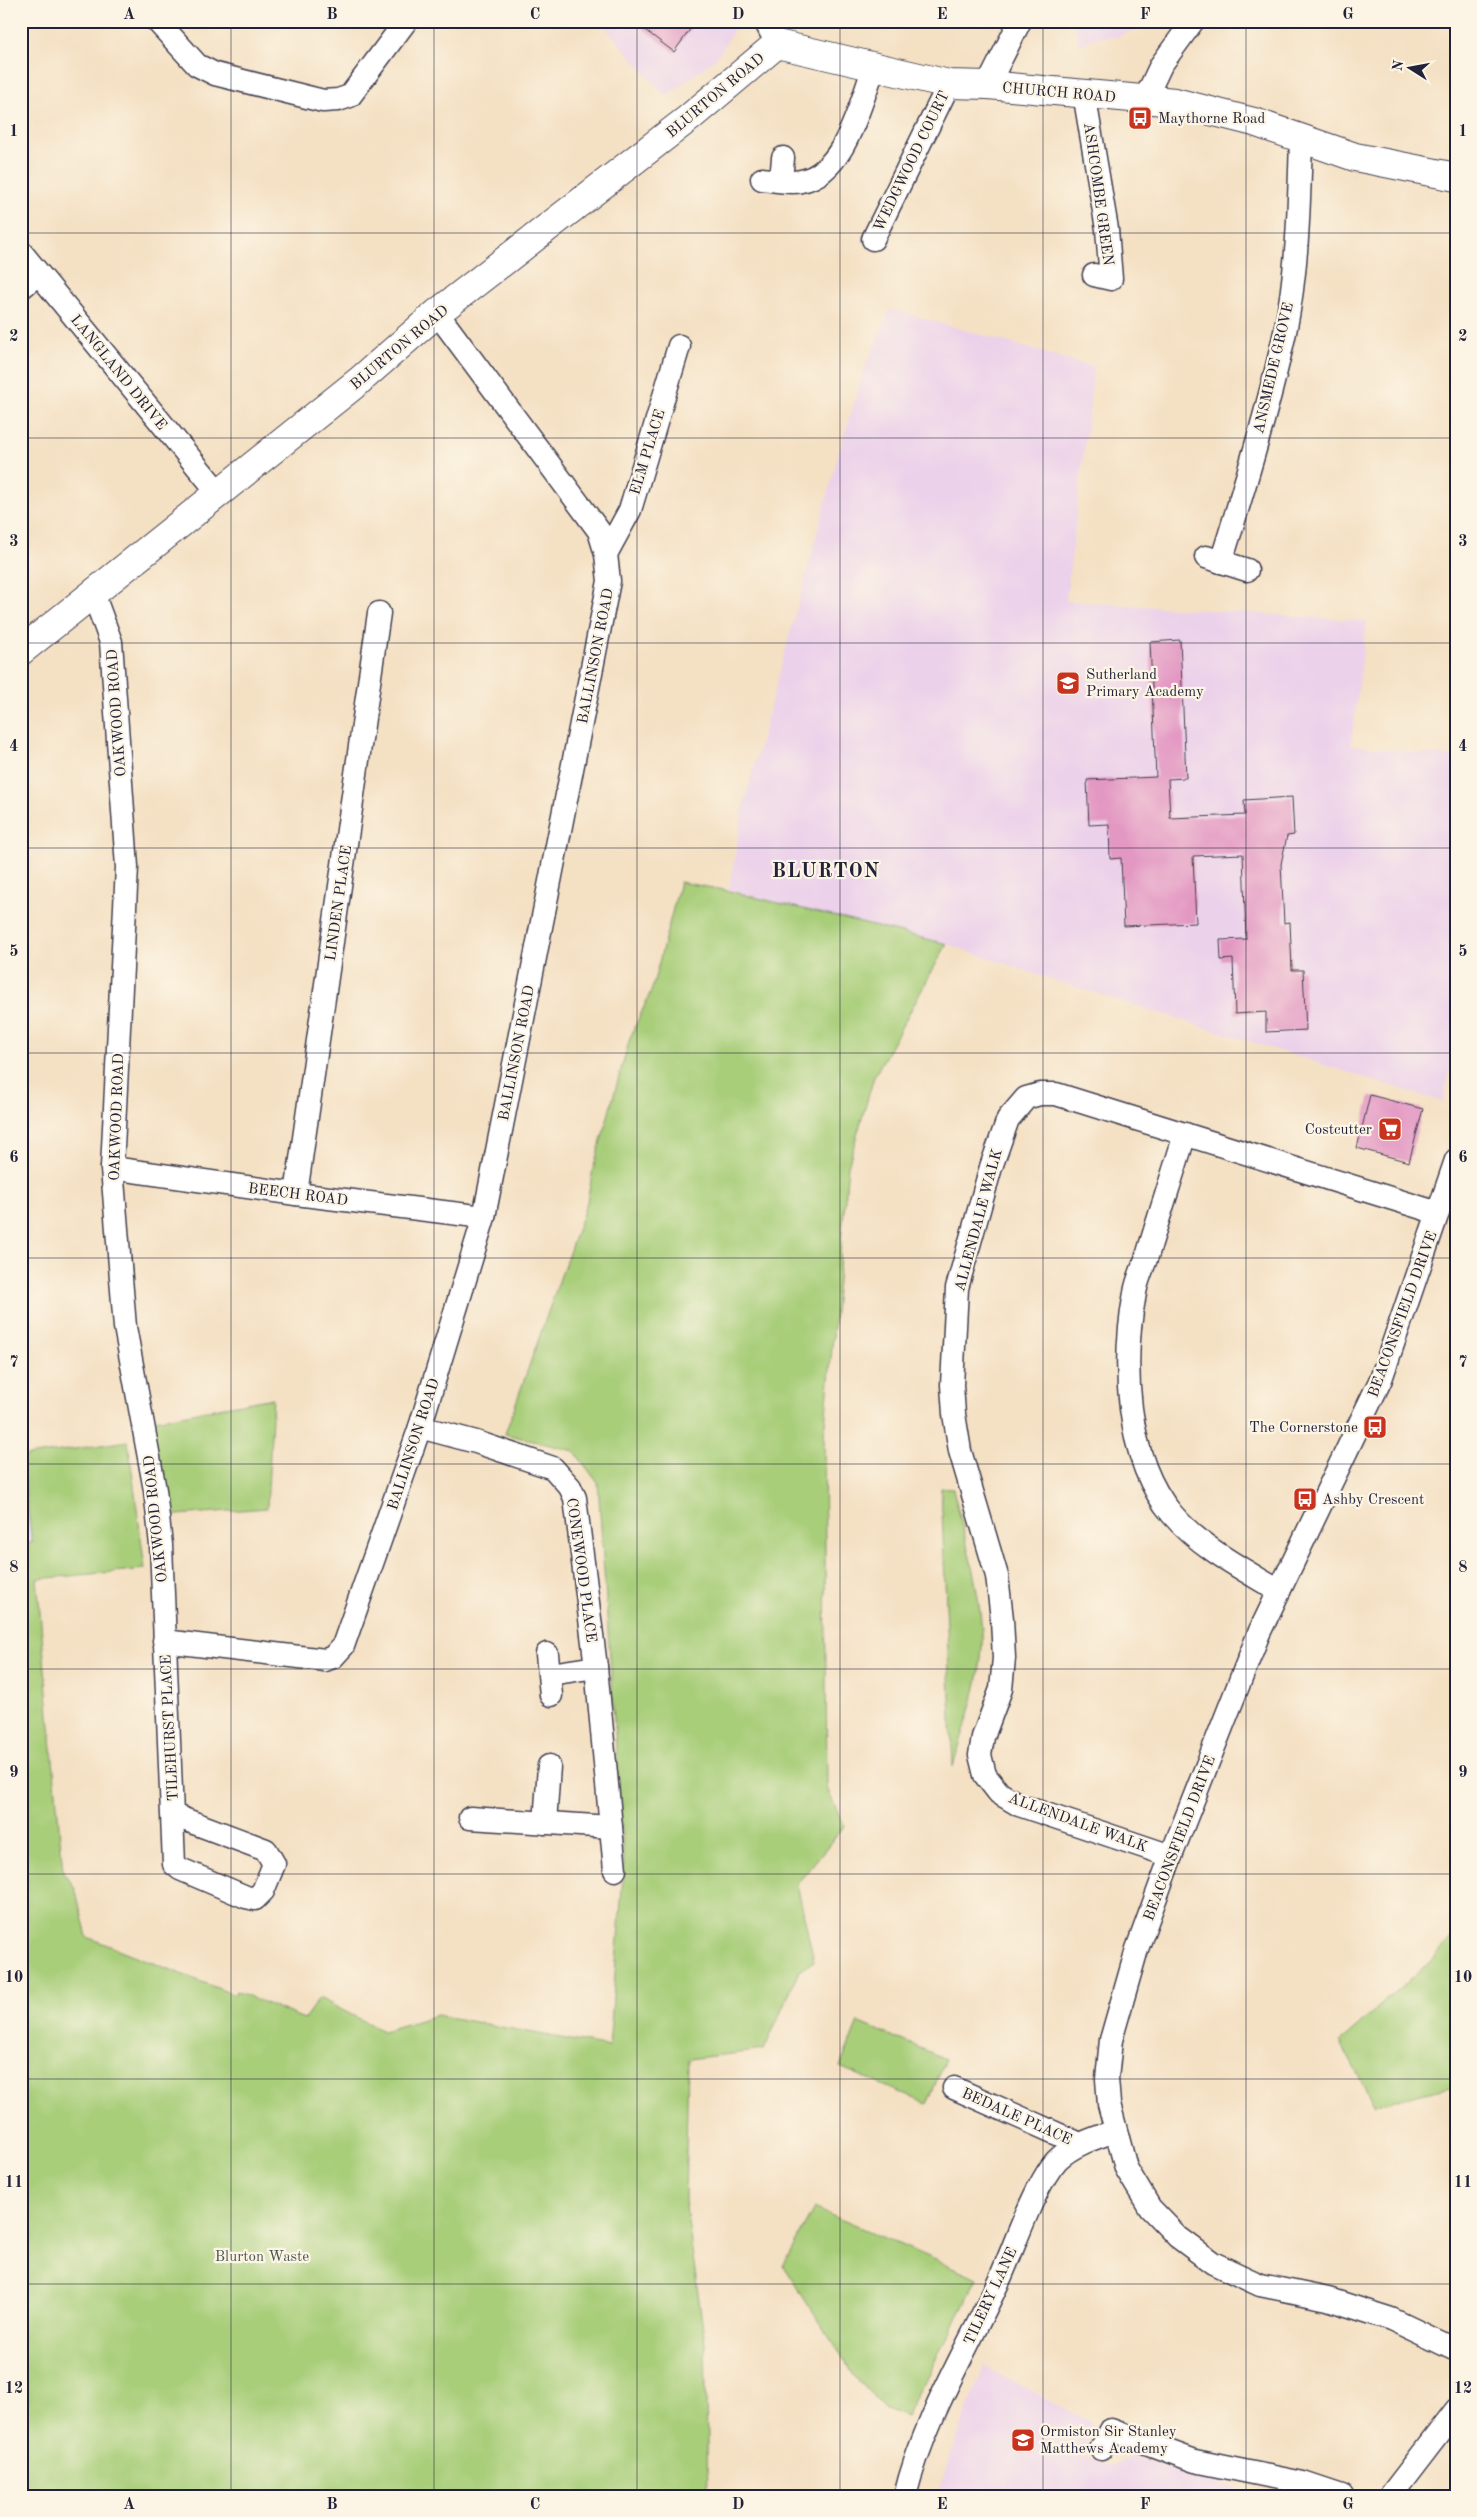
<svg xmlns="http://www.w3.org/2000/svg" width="1477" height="2517" font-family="'Old Standard TT',serif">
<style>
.built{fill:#ecd1ea}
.green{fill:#a8ce79;stroke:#65785a}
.building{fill:#e398c3}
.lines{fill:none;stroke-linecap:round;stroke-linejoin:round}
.minor-casing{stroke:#423e4f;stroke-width:25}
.tertiary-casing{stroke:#423e4f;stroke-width:30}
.minor{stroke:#fff;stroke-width:22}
.tertiary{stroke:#fff;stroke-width:28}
.grid{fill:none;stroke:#22223b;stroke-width:1;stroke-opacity:0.55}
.labels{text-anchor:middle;stroke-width:4.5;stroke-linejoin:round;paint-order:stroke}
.street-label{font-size:15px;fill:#22223b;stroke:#fcf5e5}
.poi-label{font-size:15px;fill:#22223b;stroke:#fcf5e5;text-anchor:start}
.park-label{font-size:15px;fill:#4a564e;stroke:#fcf5e5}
.district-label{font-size:20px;font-weight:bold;letter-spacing:1px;fill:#22223b;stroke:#fcf5e5}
.neatline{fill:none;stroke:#22223b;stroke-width:2}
.grid-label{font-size:16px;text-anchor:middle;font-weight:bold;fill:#22223b}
</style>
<rect width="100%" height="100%" fill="#fcf5e5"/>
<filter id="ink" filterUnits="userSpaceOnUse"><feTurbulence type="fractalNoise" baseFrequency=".02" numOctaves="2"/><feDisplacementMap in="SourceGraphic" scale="10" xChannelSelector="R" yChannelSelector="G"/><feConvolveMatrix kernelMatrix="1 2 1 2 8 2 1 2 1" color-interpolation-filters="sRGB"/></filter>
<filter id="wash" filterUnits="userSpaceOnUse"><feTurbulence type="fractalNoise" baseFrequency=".0096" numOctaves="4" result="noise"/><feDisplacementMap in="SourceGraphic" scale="20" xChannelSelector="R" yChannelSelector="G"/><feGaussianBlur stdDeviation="1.12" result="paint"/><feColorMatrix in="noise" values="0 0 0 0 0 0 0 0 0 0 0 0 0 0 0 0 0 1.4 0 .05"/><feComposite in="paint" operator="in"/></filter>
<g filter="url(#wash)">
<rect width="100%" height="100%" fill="#f4e0c3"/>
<!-- built -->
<g class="built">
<polygon points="600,21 733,21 734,26 733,32 716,58 666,97"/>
<polygon points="1074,21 1148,21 1145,26 1116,37 1098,37 1079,45"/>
<polygon points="890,309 1094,367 1066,601 1367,621 1351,745 1456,757 1456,1037 1443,1102 1044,977 947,944 729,891 744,803 841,445 864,370"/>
<polygon points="21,1467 32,1543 21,1544"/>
<polygon points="984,2366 1096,2425 1082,2455 1112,2467 1131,2457 1265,2496 936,2496"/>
</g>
<!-- green -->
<g class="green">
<polygon points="680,882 729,891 947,944 874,1077 848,1166 824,1437 827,1788 844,1826 797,1884 814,1961 799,1971 764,2050 688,2059 685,2200 705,2343 708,2496 21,2496 21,1544 32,1543 21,1457 128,1441 145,1569 37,1579 63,1872 75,1888 87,1937 235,1995 236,1991 304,2019 319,1998 383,2031 437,2015 609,2047 624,1865 598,1483 574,1451 505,1434 587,1202 593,1169 630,1038 652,989"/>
<polygon points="273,1398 267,1508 165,1516 149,1421"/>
<path d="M941 1488 953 1489C964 1534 979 1585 982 1632 984 1677 965 1724 953 1767Z"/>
<polygon points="1456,1932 1456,2086 1374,2105 1340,2041 1431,1961"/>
<polygon points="858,2022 946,2059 927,2104 840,2067"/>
<polygon points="814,2208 978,2278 906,2417 885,2409 855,2377 783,2266"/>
</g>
<g id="blocks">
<!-- building -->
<g class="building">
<polygon points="633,21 696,21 674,52"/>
<polygon points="1180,640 1186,778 1168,779 1170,818 1245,815 1244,800 1292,797 1294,835 1287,836 1281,864 1284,923 1290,922 1292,970 1303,970 1306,1030 1266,1032 1266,1012 1235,1014 1233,959 1221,960 1220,940 1246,939 1243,854 1193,856 1196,923 1124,926 1121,858 1110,859 1109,824 1089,825 1087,780 1156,777 1150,642"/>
<polygon points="1370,1095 1423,1109 1409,1162 1357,1148"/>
</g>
</g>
</g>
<g filter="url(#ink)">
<use href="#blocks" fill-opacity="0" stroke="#423e4f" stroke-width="1"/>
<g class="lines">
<!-- minor casing -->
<g class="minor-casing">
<g id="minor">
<polyline points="157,21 197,65 215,74 323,101 338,100 350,96 406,21"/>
<polyline points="765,21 777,44"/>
<polyline points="988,85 1020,21"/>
<polyline points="1084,93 1107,229 1111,279 1094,275"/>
<polyline points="1144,101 1161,65 1193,21"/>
<path d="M762 179C774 180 789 184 801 181 846 173 860 102 875 65"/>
<polyline points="781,180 783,158"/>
<polyline points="873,239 949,84"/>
<polyline points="21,252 218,492"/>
<polyline points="21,288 38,274"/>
<polyline points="606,554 630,510 679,346"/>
<polyline points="1206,557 1247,570"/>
<path d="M1221 562C1245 486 1268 410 1285 332 1298 269 1299 204 1301 139"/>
<polyline points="93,593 111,642 127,867 112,1168 125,1327 155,1490 161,1545 174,1864 180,1869 246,1897 255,1899 263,1891 274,1864 266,1850 173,1815"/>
<path d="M1185 1134C1173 1174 1160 1213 1148 1253 1144 1266 1137 1279 1135 1293 1122 1361 1125 1459 1172 1514 1201 1548 1241 1568 1279 1591"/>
<polyline points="1456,1160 1381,1379 1259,1633 1171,1856 1137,1949 1111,2040 1107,2079 1109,2104 1126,2168 1150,2208 1178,2237 1213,2263 1260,2285 1328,2299 1391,2319 1456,2350"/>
<polyline points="112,1168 296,1194 484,1217"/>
<polyline points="296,1194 379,613"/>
<polyline points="420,1427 476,1442 553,1468 570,1487 575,1498 596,1667 615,1870"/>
<polyline points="164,1641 325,1660 333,1657 343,1646 420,1427 484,1217 609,581 606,554 599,531 437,313"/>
<polyline points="547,1654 551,1695"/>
<polyline points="550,1674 596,1667"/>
<polyline points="470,1818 611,1827"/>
<polyline points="545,1823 549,1766"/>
<polyline points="1171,1856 1019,1805 999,1793 985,1775 980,1755 983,1737 1001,1689 1004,1658 1002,1619 997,1576 960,1451 954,1414 952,1385 957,1288 991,1167 1008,1119 1026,1098 1040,1094 1056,1094 1438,1213"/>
<polyline points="954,2088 1080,2144"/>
<polyline points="1101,2449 1111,2430 1195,2461 1303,2483 1342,2496"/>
<path d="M905 2496C924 2418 968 2349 1001 2276 1015 2245 1035 2184 1057 2160 1072 2145 1095 2138 1115 2131"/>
<polyline points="1390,2496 1456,2410"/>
</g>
</g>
<!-- tertiary casing -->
<g class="tertiary-casing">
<polyline id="tertiary" points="21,651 359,381 437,313 689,118 777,44 949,84 988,85 1175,102 1254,122 1355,157 1456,177"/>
</g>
<!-- minor -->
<use href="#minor" class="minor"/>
<!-- tertiary -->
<use href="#tertiary" class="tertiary"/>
</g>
</g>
<!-- grid -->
<path class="grid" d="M231 21V2496M434 21V2496M637 21V2496M840 21V2496M1043 21V2496M1246 21V2496M21 233H1456M21 438H1456M21 643H1456M21 848H1456M21 1053H1456M21 1258H1456M21 1464H1456M21 1669H1456M21 1874H1456M21 2079H1456M21 2284H1456"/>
<!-- icons -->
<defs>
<g id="bus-square" transform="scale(1.25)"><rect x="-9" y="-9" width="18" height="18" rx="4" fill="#c8321e" stroke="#fcf5e5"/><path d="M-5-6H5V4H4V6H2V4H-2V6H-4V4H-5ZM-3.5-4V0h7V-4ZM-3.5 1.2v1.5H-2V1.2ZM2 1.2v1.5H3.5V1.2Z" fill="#fff"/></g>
<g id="school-square" transform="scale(1.25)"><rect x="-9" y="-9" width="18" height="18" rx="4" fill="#c8321e" stroke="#fcf5e5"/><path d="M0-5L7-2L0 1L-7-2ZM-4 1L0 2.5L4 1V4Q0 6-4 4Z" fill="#fff"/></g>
<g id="supermarket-square" transform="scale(1.25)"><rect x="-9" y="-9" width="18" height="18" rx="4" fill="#c8321e" stroke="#fcf5e5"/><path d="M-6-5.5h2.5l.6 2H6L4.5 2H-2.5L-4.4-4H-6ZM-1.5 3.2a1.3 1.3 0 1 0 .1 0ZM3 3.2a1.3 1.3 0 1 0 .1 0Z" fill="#fff"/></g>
</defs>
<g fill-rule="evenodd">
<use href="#bus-square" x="1140" y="118"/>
<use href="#school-square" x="1068" y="683"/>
<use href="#supermarket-square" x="1390" y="1129"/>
<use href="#bus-square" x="1375" y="1427"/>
<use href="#bus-square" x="1305" y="1499"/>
<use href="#school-square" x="1023" y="2440"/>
</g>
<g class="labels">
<!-- street labels -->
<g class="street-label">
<text transform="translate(1059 92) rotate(5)" y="5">CHURCH ROAD</text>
<text transform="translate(715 95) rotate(-40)" y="5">BLURTON ROAD</text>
<text transform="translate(911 161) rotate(-64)" y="5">WEDGWOOD COURT</text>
<text transform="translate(1099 194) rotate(82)" y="5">ASHCOMBE GREEN</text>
<text transform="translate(399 347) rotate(-40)" y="5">BLURTON ROAD</text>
<text transform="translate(1273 368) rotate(-77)" y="5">ANSMEDE GROVE</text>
<text transform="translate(119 372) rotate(51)" y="5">LANGLAND DRIVE</text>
<text transform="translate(647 452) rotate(-73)" y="5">ELM PLACE</text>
<text transform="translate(595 656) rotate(-79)" y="5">BALLINSON ROAD</text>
<text transform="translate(116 713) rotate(-94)" y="5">OAKWOOD ROAD</text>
<text transform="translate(338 903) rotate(-82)" y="5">LINDEN PLACE</text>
<text transform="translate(516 1053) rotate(-79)" y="5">BALLINSON ROAD</text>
<text transform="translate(116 1117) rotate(-88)" y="5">OAKWOOD ROAD</text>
<text transform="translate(298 1194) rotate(7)" y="5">BEECH ROAD</text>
<text transform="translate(978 1220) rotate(-75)" y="5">ALLENDALE WALK</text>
<text transform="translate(1402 1314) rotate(-70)" y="5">BEACONSFIELD DRIVE</text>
<text transform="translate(413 1444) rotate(-72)" y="5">BALLINSON ROAD</text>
<text transform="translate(155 1519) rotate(-96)" y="5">OAKWOOD ROAD</text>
<text transform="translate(582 1570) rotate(82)" y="5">CONEWOOD PLACE</text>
<text transform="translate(169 1728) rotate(-93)" y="5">TILEHURST PLACE</text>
<text transform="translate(1078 1822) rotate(20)" y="5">ALLENDALE WALK</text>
<text transform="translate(1179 1838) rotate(-69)" y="5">BEACONSFIELD DRIVE</text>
<text transform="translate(1017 2116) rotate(24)" y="5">BEDALE PLACE</text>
<text transform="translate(990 2296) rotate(-65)" y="5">TILERY LANE</text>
</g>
<!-- poi labels -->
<g class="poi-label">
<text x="1158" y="123">Maythorne Road</text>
<text x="1086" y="679">Sutherland<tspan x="1086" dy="17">Primary Academy</tspan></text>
<text x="1372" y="1134" text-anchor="end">Costcutter</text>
<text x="1358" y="1432" text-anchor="end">The Cornerstone</text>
<text x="1322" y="1504">Ashby Crescent</text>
<text x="1040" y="2436">Ormiston Sir Stanley<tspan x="1040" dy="17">Matthews Academy</tspan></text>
</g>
<!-- park labels -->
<g class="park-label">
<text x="262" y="2261">Blurton Waste</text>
</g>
<!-- district labels -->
<g class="district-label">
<text x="826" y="877">BLURTON</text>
</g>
</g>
<!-- margin -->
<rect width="1477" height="2517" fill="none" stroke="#fcf5e5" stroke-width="55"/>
<!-- north arrow -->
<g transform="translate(1410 68) rotate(281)" stroke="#fcf5e5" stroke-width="4" paint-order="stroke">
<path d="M0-4L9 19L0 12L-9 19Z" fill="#22223b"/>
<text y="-8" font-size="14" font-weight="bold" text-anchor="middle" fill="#22223b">N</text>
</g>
<rect x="28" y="28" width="1422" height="2462" class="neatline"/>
<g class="grid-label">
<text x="129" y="19">A</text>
<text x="332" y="19">B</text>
<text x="535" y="19">C</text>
<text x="738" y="19">D</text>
<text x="942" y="19">E</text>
<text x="1145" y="19">F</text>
<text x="1348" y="19">G</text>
<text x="14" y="136">1</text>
<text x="1463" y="136">1</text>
<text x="14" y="341">2</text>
<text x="1463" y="341">2</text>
<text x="14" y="546">3</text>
<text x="1463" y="546">3</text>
<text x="14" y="751">4</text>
<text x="1463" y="751">4</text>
<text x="14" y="956">5</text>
<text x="1463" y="956">5</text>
<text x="14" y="1162">6</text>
<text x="1463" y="1162">6</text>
<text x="14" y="1367">7</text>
<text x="1463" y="1367">7</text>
<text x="14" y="1572">8</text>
<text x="1463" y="1572">8</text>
<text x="14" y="1777">9</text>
<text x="1463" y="1777">9</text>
<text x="14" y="1982">10</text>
<text x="1463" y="1982">10</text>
<text x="14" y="2187">11</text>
<text x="1463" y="2187">11</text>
<text x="14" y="2393">12</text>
<text x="1463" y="2393">12</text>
<text x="129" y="2509">A</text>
<text x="332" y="2509">B</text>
<text x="535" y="2509">C</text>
<text x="738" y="2509">D</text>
<text x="942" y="2509">E</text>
<text x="1145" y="2509">F</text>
<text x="1348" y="2509">G</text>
</g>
</svg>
